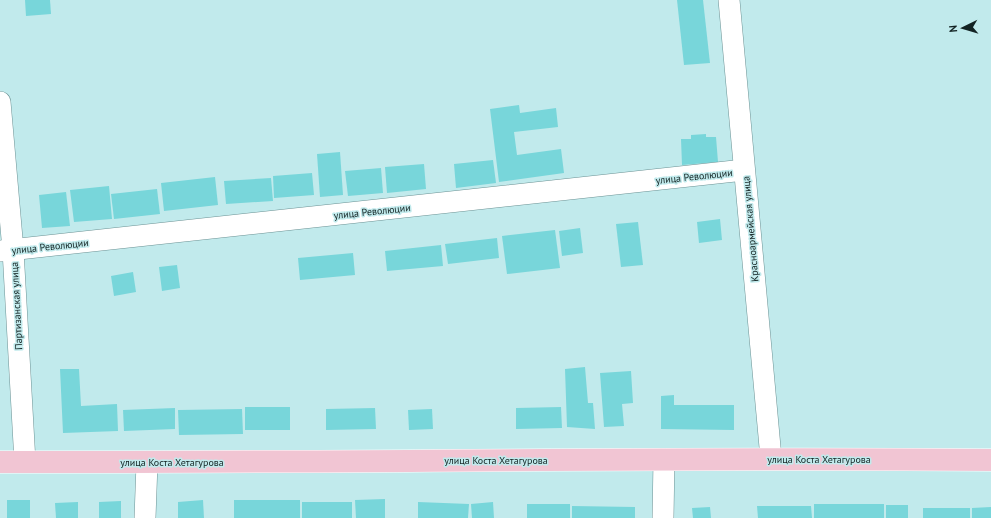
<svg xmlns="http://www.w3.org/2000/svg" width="991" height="518" font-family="'PT Sans',sans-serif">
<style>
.building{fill:#78d6da}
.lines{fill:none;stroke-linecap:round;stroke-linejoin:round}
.minor-casing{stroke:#6b9294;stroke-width:22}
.major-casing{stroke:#fff;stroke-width:23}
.minor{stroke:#fff;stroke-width:21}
.major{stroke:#f1c5d3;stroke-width:22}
.labels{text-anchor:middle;stroke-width:3;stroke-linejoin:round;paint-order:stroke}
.street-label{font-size:10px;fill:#132323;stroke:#c1eaec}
</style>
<rect width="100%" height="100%" fill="#c1eaec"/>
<!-- building -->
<g class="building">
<polygon points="25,0 50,0 51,14 26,16"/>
<polygon points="677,0 703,0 710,63 684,65"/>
<polygon points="519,105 520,113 556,108 558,127 514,132 517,155 561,149 564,173 499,182 490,109"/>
<polygon points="706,134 706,137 716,137 718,162 682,165 681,139 691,139 691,135"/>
<polygon points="340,152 343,195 320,197 317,154"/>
<polygon points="493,160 496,183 456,188 454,164"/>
<polygon points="424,164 426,189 387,193 385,167"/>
<polygon points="381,168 383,193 348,196 345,171"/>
<polygon points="312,173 314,195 274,198 273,176"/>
<polygon points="215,177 218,205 164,211 161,183"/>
<polygon points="271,178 273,201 226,204 224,181"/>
<polygon points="109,186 112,219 74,222 70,190"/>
<polygon points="157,189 160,214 114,219 111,194"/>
<polygon points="66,192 70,226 42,228 39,195"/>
<polygon points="720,219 722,240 699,243 697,222"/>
<polygon points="638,222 643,265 621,267 616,224"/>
<polygon points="580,228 583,253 562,256 559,231"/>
<polygon points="555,230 560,268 507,274 502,236"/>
<polygon points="497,238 499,258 448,264 445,244"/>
<polygon points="441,245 443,266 387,271 385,251"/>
<polygon points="353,253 355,275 300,280 298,258"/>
<polygon points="177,265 180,288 162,291 159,267"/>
<polygon points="133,272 136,292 114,296 111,276"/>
<polygon points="585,367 588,403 593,403 595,429 567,427 565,369"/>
<polygon points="60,369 79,369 81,406 117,404 118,431 63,433"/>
<polygon points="631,371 633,403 622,404 624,426 604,427 600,373"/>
<polygon points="674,395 674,405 734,405 734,430 661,429 661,396"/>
<rect x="245" y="407" width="45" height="23"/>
<polygon points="561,407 562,428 516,429 516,408"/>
<polygon points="175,408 175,429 124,431 123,410"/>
<polygon points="375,408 376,429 326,430 326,409"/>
<polygon points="242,409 243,434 179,435 178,410"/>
<polygon points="432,409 433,429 409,430 408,410"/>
<polygon points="385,499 385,518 356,518 355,500"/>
<rect x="7" y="500" width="23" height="18"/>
<polygon points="203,500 204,518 178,518 178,502"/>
<rect x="234" y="500" width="66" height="18"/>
<polygon points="121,501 121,518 99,518 99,502"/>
<polygon points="78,502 78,518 56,518 55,503"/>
<rect x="302" y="502" width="50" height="16"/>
<polygon points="418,502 469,504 468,518 418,518"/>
<polygon points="493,502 494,518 472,518 471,504"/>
<rect x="527" y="504" width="43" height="14"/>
<rect x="814" y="504" width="70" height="14"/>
<rect x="886" y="505" width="22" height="13"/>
<polygon points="572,506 635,507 635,518 572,518"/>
<polygon points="757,506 811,506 812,518 758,518"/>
<polygon points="710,507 711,518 693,518 692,508"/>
<polygon points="991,507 991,518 972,518 972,508"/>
<rect x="923" y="508" width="47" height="10"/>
</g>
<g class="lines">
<!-- minor casing -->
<g class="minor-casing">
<g id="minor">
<polyline points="729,0 771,458"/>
<polyline points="0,102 13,250 25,462"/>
<polyline points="0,251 744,170"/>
<polyline points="145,518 147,463"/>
<polyline points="663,518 664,459"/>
</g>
</g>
<!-- major casing -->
<g class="major-casing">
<path id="major" d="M0 462C330 463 661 457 991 460"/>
</g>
<!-- minor -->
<use href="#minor" class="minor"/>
<!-- major -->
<use href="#major" class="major"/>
</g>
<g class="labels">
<!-- street labels -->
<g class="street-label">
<text transform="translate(694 176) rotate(-6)" y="4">улица Революции</text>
<text transform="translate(372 211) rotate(-6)" y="4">улица Революции</text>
<text transform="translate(750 229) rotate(-95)" y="4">Красноармейская улица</text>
<text transform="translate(50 246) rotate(-6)" y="4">улица Революции</text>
<text transform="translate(16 306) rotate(-93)" y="4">Партизанская улица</text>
<text x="819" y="463">улица Коста Хетагурова</text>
<text x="496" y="464">улица Коста Хетагурова</text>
<text x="172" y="466">улица Коста Хетагурова</text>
</g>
</g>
<!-- north arrow -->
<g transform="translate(963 28) rotate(265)" stroke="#c1eaec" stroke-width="3" paint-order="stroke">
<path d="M0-3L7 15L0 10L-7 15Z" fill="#132323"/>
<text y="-6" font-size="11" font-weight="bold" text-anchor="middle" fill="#132323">N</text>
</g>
</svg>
